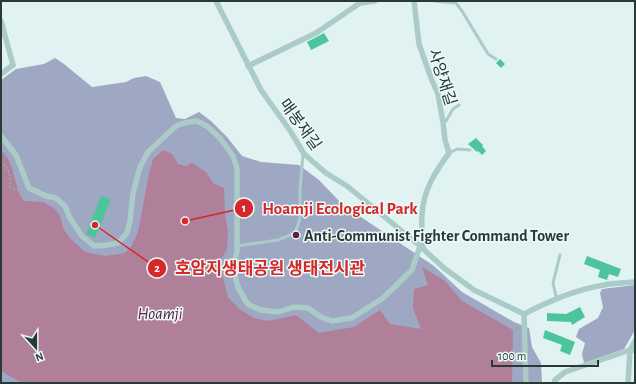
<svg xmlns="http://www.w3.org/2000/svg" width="636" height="384" font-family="'Alegreya Sans','Noto Sans KR',sans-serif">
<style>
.green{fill:#9fa8c2}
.water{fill:#b07f99}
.building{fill:#4cc59d}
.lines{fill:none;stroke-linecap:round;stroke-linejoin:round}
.path{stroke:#95b7b3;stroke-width:1.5;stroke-dasharray:2 2;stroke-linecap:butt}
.lane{stroke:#abcbc8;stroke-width:3}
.street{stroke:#abcbc8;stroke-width:5.5}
.poi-dot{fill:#5b203e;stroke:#ecfafa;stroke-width:1.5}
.labels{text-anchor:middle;stroke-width:3;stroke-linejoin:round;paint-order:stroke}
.street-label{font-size:16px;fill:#2a3935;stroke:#ecfafa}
.poi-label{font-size:16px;font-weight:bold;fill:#2a3935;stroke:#ecfafa;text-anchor:start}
.water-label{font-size:17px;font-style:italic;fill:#5b203e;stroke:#ecfafa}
.leader{fill:none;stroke:#d62828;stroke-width:1.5}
.callout-dot{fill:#d62828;stroke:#ecfafa;stroke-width:1.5}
.mark-label{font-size:12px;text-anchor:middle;font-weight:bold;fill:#fff}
.callout-label{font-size:17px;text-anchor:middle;font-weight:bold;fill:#d62828;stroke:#ecfafa;stroke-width:3;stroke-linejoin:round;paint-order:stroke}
</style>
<rect width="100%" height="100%" fill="#e0f3f2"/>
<!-- green -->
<g class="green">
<polygon points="55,58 64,64 92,87 126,82 134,78 146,76 160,82 176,118 185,119 199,112 211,121 227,137 242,156 261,162 299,165 319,180 343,205 434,266 462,292 514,322 529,328 532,347 541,363 542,383 1,383 1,80 16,69 44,64"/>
<polygon points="635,285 635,330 624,349 584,363 582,354 585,343 576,337 579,329 598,318 603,307 600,293 602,289"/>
</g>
<!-- water -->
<path class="water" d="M163 150 172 154 178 164 186 166 192 163 206 172 213 183 224 188 225 213 228 232 227 249 222 258 220 266 228 297 239 309 254 318 269 321 296 315 319 333 354 327 380 310 390 324 421 329 413 308 414 289 428 285 422 267 445 281 462 301 513 330 512 383H22L1 371V151C15 160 13 187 24 201L43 202 54 208 60 216 63 228 69 237 85 252 106 256 125 253 132 245 138 232 149 174 153 159Z"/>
<!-- building -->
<g class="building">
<polygon points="324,33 329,41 311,50 307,42"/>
<polygon points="500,59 505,64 501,68 496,63"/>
<polygon points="476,138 483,145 482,146 486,151 482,155 478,151 477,152 468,144"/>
<polygon points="101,196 111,199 95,238 86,234"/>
<polygon points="587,256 621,269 618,277 609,274 607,280 598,277 600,270 584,264"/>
<polygon points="580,307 585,317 572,325 571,322 547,321 547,313 566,314"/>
<polygon points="545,330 575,342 570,355 560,351 562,345 543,338"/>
</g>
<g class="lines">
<!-- path -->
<g class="path">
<path d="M206 133C198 132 193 135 189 142L192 153C200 160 210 154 216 164L220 165 228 162"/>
<path d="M1 161C9 169 11 176 10 187L18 190 22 188"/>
</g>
<!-- lane -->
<g class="lane">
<polyline points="434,1 456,3 462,11 488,54 496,59"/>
<polyline points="443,122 446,121 453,109 459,105"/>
<polyline points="449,153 457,149 470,150"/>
<polyline points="237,246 278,240 295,233 300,219 300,189 303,154"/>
<polyline points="557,300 553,283 560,255"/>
</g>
<!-- street -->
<g class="street">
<polyline points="216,1 261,90 291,132 304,154 326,173 347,186 420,246"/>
<path d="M414 1 419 44 431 78 438 94 443 122 445 140 449 153C435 172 423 191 422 215 421 226 423 238 423 249"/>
<polyline points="1,21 13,65 1,74"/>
<polyline points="248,66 316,33 360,3 375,1"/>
<polyline points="1,136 16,155 29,188 46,196 56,198 65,206 70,218 82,236 94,246 108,245 118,243 127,233 130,221 133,193 140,167 148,152 176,126 184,123 197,121 207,126 220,138 233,156 237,168 237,251 234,265 236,280 238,287 245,300 249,305 261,310 278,312 294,307 308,308 321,317 332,321 352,318 383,298 412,270 420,246 444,268 474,290 524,314 526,383"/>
<path d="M524 314C547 302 578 289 604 285 614 283 625 283 635 282"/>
<polyline points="554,383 555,380 565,372 630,350 635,350"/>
<polyline points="628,383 630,350 635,341"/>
</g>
</g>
<!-- markers -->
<circle class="poi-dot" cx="296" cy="235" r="4"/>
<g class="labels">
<!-- street labels -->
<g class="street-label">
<text transform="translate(443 77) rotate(72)" y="6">사양재길</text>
<text transform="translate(301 124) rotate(54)" y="6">매봉재길</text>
</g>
<!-- poi labels -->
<g class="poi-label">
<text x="304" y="241">Anti-Communist Fighter Command Tower</text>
</g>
<!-- water labels -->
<g class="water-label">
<text x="160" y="319">Hoamji</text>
</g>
</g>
<!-- callouts -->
<path class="leader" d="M185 221L244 208M95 225L157 268"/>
<g class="callout-dot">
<circle cx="185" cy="221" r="4"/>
<circle cx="95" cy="225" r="4"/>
<circle cx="244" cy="208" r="10"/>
<circle cx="157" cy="268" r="10"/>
</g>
<g class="mark-label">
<text x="244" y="212">1</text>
<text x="157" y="272">2</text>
</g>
<g class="callout-label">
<text x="340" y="214">Hoamji Ecological Park</text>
<text x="270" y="274">호암지생태공원 생태전시관</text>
</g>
<!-- border -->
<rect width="636" height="384" fill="none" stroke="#2a3935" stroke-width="4"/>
<!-- north arrow -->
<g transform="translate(36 348) rotate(159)" stroke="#ecfafa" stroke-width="3" paint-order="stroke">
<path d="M0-3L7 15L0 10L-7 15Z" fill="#2a3935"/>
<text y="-6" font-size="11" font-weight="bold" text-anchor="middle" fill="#2a3935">N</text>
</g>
<!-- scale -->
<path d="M492 360v6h106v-6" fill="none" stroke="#2a3935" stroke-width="2"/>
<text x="498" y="360" font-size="12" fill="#2a3935" stroke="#ecfafa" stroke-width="3" paint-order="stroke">100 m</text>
</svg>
